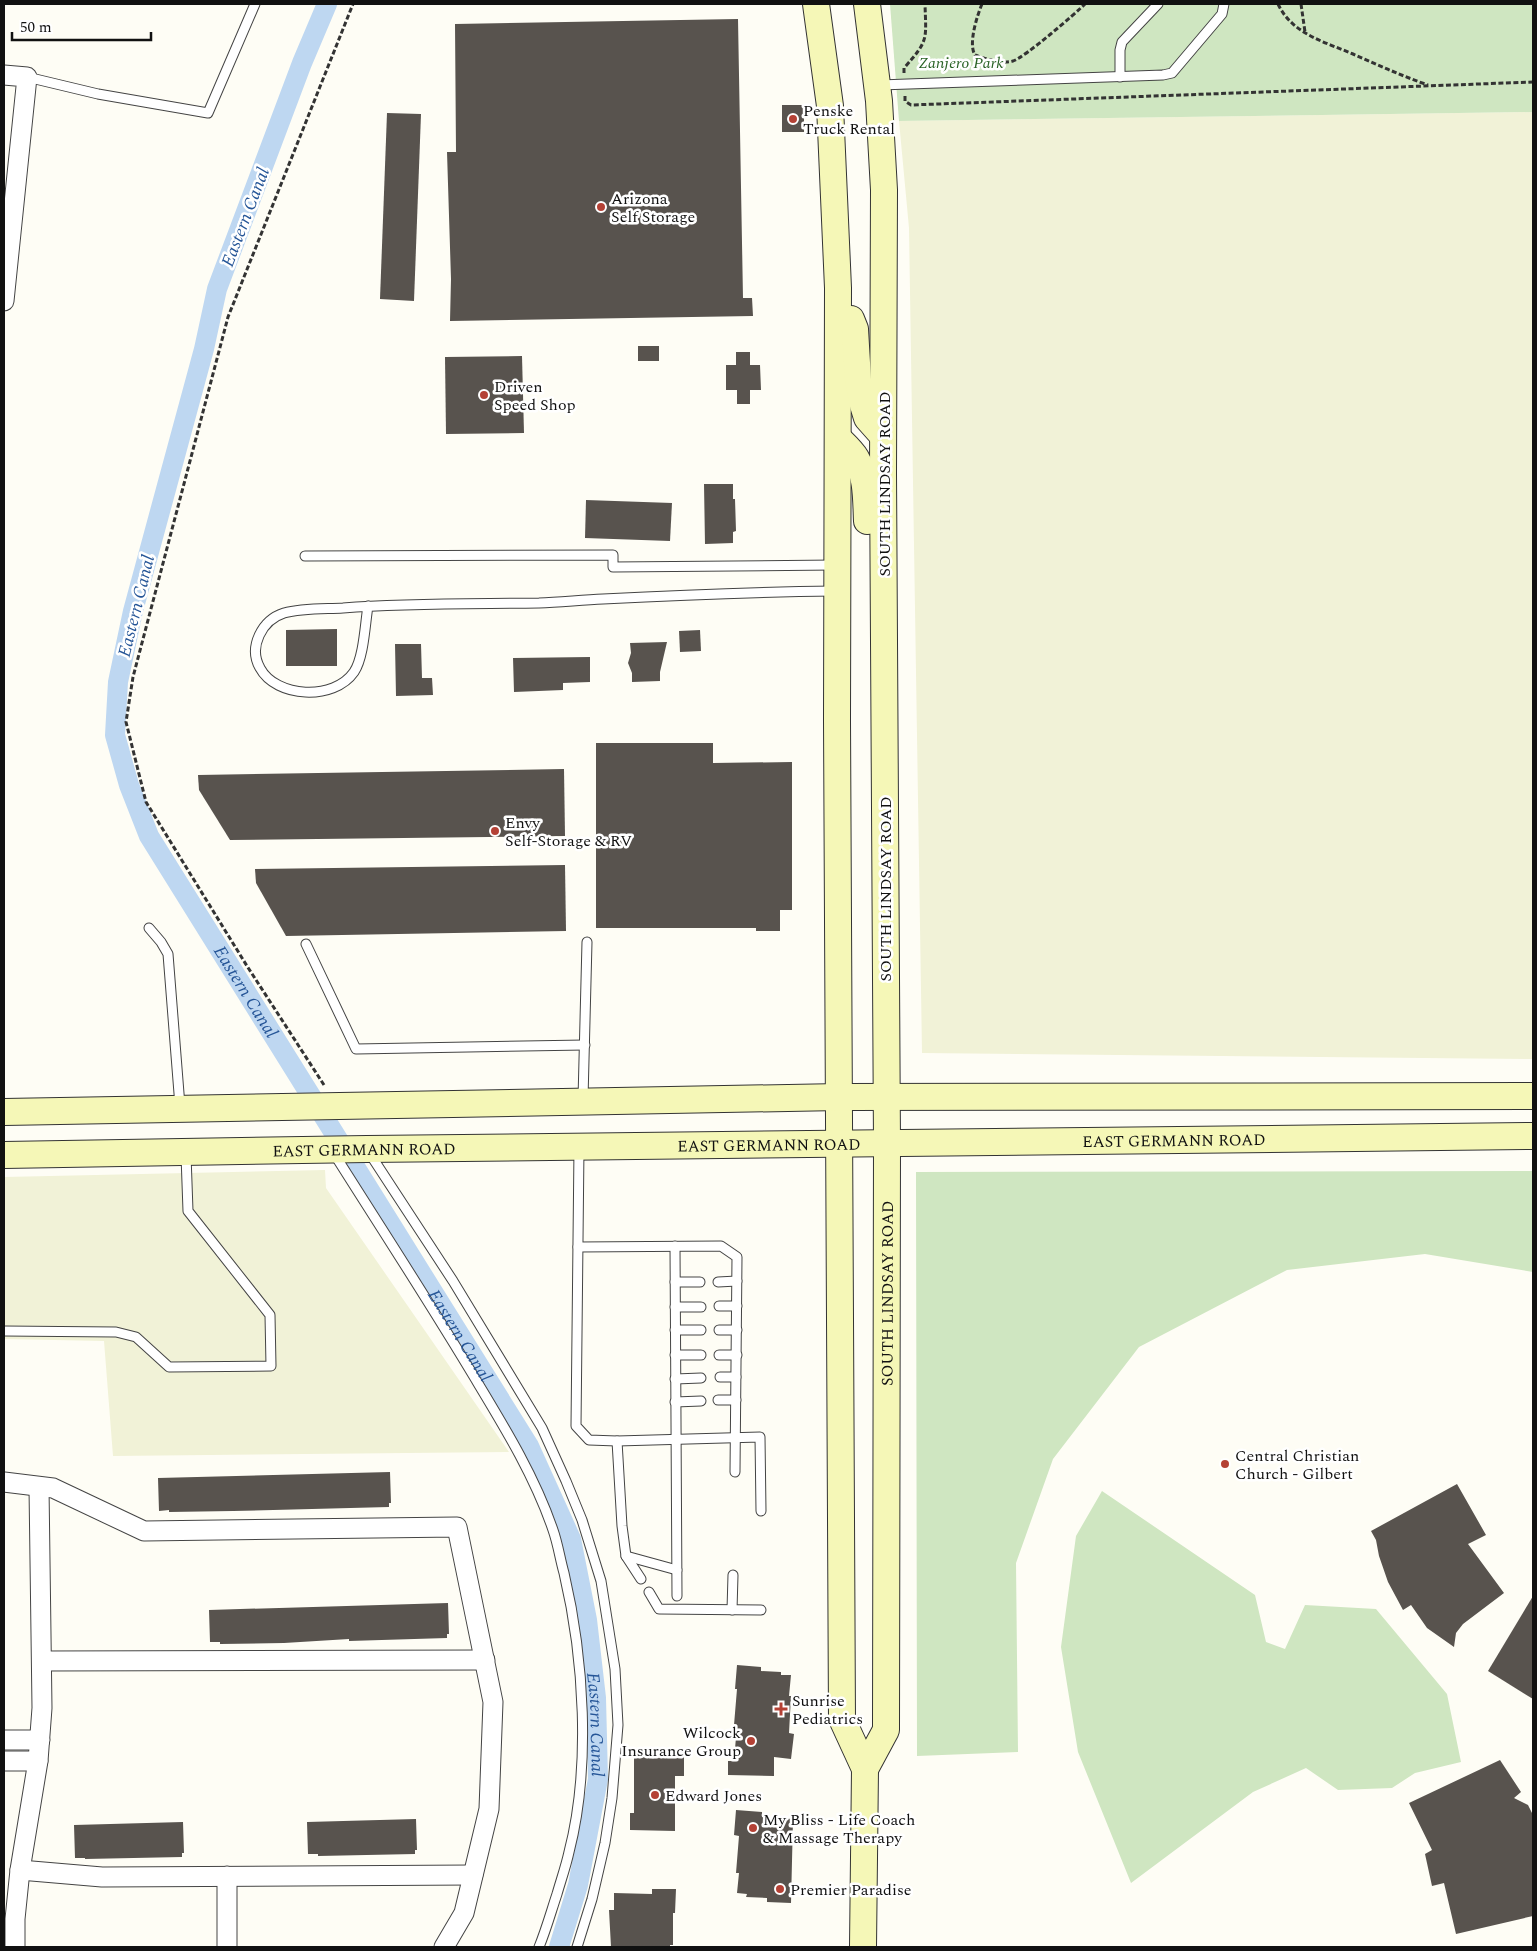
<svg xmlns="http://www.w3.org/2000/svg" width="1537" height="1951" font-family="Spectral,serif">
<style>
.farmland{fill:#f1f2d7}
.green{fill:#cfe6c1}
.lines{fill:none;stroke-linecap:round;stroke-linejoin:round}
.canal{stroke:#bed7f1;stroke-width:20}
.building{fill:#58534e}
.lane-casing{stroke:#444;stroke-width:11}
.street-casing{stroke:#444;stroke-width:21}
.secondary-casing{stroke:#333;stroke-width:28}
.path{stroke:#333;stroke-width:3;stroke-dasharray:5 2.5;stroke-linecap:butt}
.lane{stroke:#fff;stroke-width:9}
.street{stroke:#fff;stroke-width:19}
.secondary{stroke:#f5f7b7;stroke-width:26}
.poi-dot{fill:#b44135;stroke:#fff;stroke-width:2}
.labels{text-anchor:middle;stroke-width:5;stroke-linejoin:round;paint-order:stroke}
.park-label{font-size:16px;font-style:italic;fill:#2a6326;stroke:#fff}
.poi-label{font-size:16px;fill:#111;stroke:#fff;text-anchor:start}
.street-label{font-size:16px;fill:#111;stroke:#fff}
.water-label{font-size:18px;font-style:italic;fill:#255597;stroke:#fff}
</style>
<rect width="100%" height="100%" fill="#fefdf5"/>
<!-- farmland -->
<g class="farmland">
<polygon points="1533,112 1533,1059 922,1053 909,228 899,121"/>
<polygon points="325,1170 326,1188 509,1452 113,1456 104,1341 4,1339 4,1177"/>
</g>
<!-- green -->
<g class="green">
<polygon points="890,4 1533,4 1533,112 899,121"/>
<polygon points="1533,1171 1533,1272 1425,1254 1287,1270 1139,1347 1053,1459 1016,1563 1018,1752 917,1756 916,1172"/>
<polygon points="1102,1491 1255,1595 1266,1642 1285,1649 1305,1605 1376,1609 1447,1694 1461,1762 1415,1773 1392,1788 1338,1790 1306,1768 1253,1792 1131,1883 1078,1752 1061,1647 1076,1536"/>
</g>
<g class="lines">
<!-- canal -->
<path class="canal" id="s1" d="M327 4 302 63 217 289 204 349 133 611 118 682 115 735 129 785 149 836 529 1446 571 1539 587 1620 596 1698 598 1779 578 1885 559 1947"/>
</g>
<!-- building -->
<g class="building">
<polygon points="738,19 743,298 752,298 753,316 450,321 451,279 447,152 456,152 455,24"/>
<rect x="782" y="105" width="22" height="27"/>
<polygon points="387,113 421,114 414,301 380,299"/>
<rect x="638" y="346" width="21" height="15"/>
<polygon points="736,352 750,352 750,365 760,365 761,390 750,390 750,404 737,404 737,390 726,390 726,365 736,365"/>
<polygon points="522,356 524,433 446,434 445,357"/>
<polygon points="704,484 733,484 733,499 735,499 736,531 733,532 733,543 705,544"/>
<polygon points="586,500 672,503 670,541 585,538"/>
<polygon points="337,629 337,666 286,666 286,630"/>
<polygon points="700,630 701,651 680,652 679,631"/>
<polygon points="667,642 660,672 660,681 632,682 632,673 628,663 631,653 630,643"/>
<polygon points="395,644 421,644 422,678 432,678 433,695 396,696"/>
<polygon points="590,657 590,682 563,683 563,690 514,692 513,658"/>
<polygon points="596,743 713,743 713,763 792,762 792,910 780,910 780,931 756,931 756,928 596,928"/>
<polygon points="564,769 565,836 230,840 199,790 198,775"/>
<polygon points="565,865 566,931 286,936 256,883 255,869"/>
<polygon points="390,1472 391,1503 389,1503 389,1507 233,1511 169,1512 169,1510 159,1511 158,1478"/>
<polygon points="1457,1484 1486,1535 1468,1544 1504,1593 1463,1624 1456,1633 1454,1647 1427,1628 1411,1605 1403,1610 1388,1582 1379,1556 1376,1540 1371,1531"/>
<polygon points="1533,1596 1533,1699 1488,1671"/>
<polygon points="448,1603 449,1634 447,1634 447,1638 349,1641 349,1639 284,1643 220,1644 220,1642 210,1642 209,1610"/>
<polygon points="737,1665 761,1667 761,1671 781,1672 781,1675 791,1675 789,1696 791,1696 789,1733 794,1734 791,1759 774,1757 774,1776 728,1775 728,1761 734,1761 737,1725 734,1725 737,1689 735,1689"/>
<polygon points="660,1753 684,1753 684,1776 675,1776 675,1831 630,1830 630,1813 634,1813 634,1755 660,1756"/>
<polygon points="1500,1760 1521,1792 1514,1798 1528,1805 1533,1815 1533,1916 1456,1934 1444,1883 1432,1886 1425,1854 1432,1850 1409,1803"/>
<polygon points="736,1810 762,1812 762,1817 793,1819 791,1903 767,1902 767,1898 746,1897 747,1894 737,1893 739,1873 736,1873 739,1836 734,1835"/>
<polygon points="416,1819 417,1850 415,1850 415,1854 318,1856 318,1854 308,1854 307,1822"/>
<polygon points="183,1822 184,1853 182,1853 182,1857 85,1859 85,1858 75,1858 74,1825"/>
<polygon points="652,1889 676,1889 675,1913 673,1913 673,1945 670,1945 670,1947 611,1947 609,1910 614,1910 614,1893 652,1894"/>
</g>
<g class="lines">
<!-- lane casing -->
<g class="lane-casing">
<g id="lane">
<polyline points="27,77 98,94 208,113 255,4"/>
<polyline points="1120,77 1120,50 1122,42 1158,4"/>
<polyline points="880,85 1163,75 1172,73 1222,14 1224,4"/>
<polyline points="305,556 613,555 613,567 835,565"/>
<path d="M368 606C365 624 364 657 354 672 334 701 276 698 260 668 248 647 262 620 284 613 302 608 324 609 343 608 409 603 474 604 539 603 561 602 582 600 603 599 680 595 758 592 835 591"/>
<polyline points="149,928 161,942 168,954 180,1106"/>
<polyline points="306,944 356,1049 585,1045"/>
<polyline points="583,1099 587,942"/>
<polyline points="579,1148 576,1426 589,1440 617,1441 760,1437 761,1511"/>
<path d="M333 1152C381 1228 430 1303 476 1380 505 1428 535 1477 553 1530 558 1544 560 1559 564 1573 584 1658 591 1767 569 1852 566 1866 561 1880 557 1894 551 1912 546 1930 539 1947"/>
<polyline points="370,1154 453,1281 542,1428 566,1481 582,1520 601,1581 615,1669 618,1725 612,1798 605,1843 592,1899 577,1947"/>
<polyline points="675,1246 677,1596"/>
<polyline points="578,1247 721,1246 737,1257 735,1472"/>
<polyline points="675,1282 700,1282"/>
<polyline points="718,1282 737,1281"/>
<polyline points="719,1306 737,1306"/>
<polyline points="675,1307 701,1307"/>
<polyline points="675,1330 701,1330"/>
<polyline points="719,1330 737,1330"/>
<polyline points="4,1331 116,1332 136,1337 169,1367 271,1366 270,1315 188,1211 186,1155"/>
<polyline points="675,1355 701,1355"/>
<polyline points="719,1355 737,1355"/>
<polyline points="720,1377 736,1377"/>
<polyline points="675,1379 701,1378"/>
<polyline points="718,1400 736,1400"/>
<polyline points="675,1402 701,1401"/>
<polyline points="617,1441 622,1526 626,1556 641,1579"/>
<polyline points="626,1556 677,1570"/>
<polyline points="649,1592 659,1609 761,1610"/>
<polyline points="732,1610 733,1575"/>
</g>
</g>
<!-- street casing -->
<g class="street-casing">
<g id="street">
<polyline points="4,75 27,77 4,301"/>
<polyline points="4,1482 53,1488 144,1531 457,1527 493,1702 489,1809 464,1913 444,1947"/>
<polyline points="42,1661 485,1660"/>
<polyline points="4,1740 40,1740"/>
<polyline points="4,1761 38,1761"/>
<polyline points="20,1870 102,1877 473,1875"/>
<polyline points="227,1876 227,1947"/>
<polyline points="15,1947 15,1919 20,1870 38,1761 42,1708 39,1487"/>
</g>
</g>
<!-- secondary casing -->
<g class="secondary-casing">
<g id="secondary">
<polyline points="816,4 830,106 838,288 837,721 842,1719 865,1769 863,1947"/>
<polyline points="851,319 855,329 858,380 863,405 867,418 883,436"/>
<path d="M838 438C844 444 852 451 856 458 867 477 866 500 867 521"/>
<polyline points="4,1112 840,1097 1533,1096"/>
<path id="s2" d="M4 1155 367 1149 1533 1136"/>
<path id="s3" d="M865 1769 886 1730 887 1144 883 473 884 190 879 101 867 4"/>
</g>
</g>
<!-- path -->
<g class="path">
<path d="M982 4C977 16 968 44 975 55 986 59 1001 64 1013 61 1024 58 1076 13 1085 4"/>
<path d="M1278 4C1292 34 1325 42 1353 54 1378 65 1402 76 1428 85"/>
<polyline points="1301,4 1305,32"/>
<path d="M904 73V68C929 40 926 40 925 4"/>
<polyline points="905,96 905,101 911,105 1533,82"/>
<polyline points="324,1085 247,966 146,802 126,722 133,677 228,317 353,4"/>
</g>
<!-- lane -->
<use href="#lane" class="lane"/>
<!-- street -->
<use href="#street" class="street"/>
<!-- secondary -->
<use href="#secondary" class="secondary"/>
</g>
<!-- markers -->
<g class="poi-dot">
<circle cx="793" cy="119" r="5"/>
<circle cx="601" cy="207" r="5"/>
<circle cx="484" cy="395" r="5"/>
<circle cx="495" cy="831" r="5"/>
<circle cx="1225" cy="1464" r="5"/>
<path d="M778.5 1701.5h5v5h5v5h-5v5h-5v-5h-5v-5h5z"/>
<circle cx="751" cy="1741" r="5"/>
<circle cx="655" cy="1795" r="5"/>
<circle cx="753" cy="1828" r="5"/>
<circle cx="780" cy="1889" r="5"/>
</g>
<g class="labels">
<!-- park labels -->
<g class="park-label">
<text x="961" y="68">Zanjero Park</text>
</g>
<!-- poi labels -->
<g class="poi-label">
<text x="803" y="116">Penske<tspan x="803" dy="18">Truck Rental</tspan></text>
<text x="611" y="204">Arizona<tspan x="611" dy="18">Self Storage</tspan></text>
<text x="494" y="392">Driven<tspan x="494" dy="18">Speed Shop</tspan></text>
<text x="505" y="828">Envy<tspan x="505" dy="18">Self-Storage &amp; RV</tspan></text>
<text x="1235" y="1461">Central Christian<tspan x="1235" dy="18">Church - Gilbert</tspan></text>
<text x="792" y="1706">Sunrise<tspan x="792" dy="18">Pediatrics</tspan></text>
<text x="741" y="1738" text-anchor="end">Wilcock<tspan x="741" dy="18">Insurance Group</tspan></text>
<text x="665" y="1801">Edward Jones</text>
<text x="763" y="1825">My Bliss - Life Coach<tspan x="763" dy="18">&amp; Massage Therapy</tspan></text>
<text x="790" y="1895">Premier Paradise</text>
</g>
<!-- street labels -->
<g class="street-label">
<text transform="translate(884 484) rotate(-90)" y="6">SOUTH LINDSAY ROAD</text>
<text transform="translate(885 889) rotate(-90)" y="6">SOUTH LINDSAY ROAD</text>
<text dy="6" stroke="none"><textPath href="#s2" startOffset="1170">EAST GERMANN ROAD</textPath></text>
<text dy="6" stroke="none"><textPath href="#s2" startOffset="765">EAST GERMANN ROAD</textPath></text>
<text dy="6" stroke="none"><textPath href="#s2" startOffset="360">EAST GERMANN ROAD</textPath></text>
<text dy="6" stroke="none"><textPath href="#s3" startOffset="481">SOUTH LINDSAY ROAD</textPath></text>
</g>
<!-- water labels -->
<g class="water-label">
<text transform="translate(245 217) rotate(-69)" y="6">Eastern Canal</text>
<text transform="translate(136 606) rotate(-76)" y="6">Eastern Canal</text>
<text dy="6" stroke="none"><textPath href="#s1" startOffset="1054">Eastern Canal</textPath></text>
<text dy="6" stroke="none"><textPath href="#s1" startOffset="1459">Eastern Canal</textPath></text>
<text dy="6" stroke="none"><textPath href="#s1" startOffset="1879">Eastern Canal</textPath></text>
</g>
</g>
<!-- border -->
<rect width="1537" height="1951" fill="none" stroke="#111111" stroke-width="10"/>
<!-- scale -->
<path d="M12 32v8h139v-8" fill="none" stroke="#111111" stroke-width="2.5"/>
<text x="20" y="32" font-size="15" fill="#111111" stroke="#ffffff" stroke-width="4" paint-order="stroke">50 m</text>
</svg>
